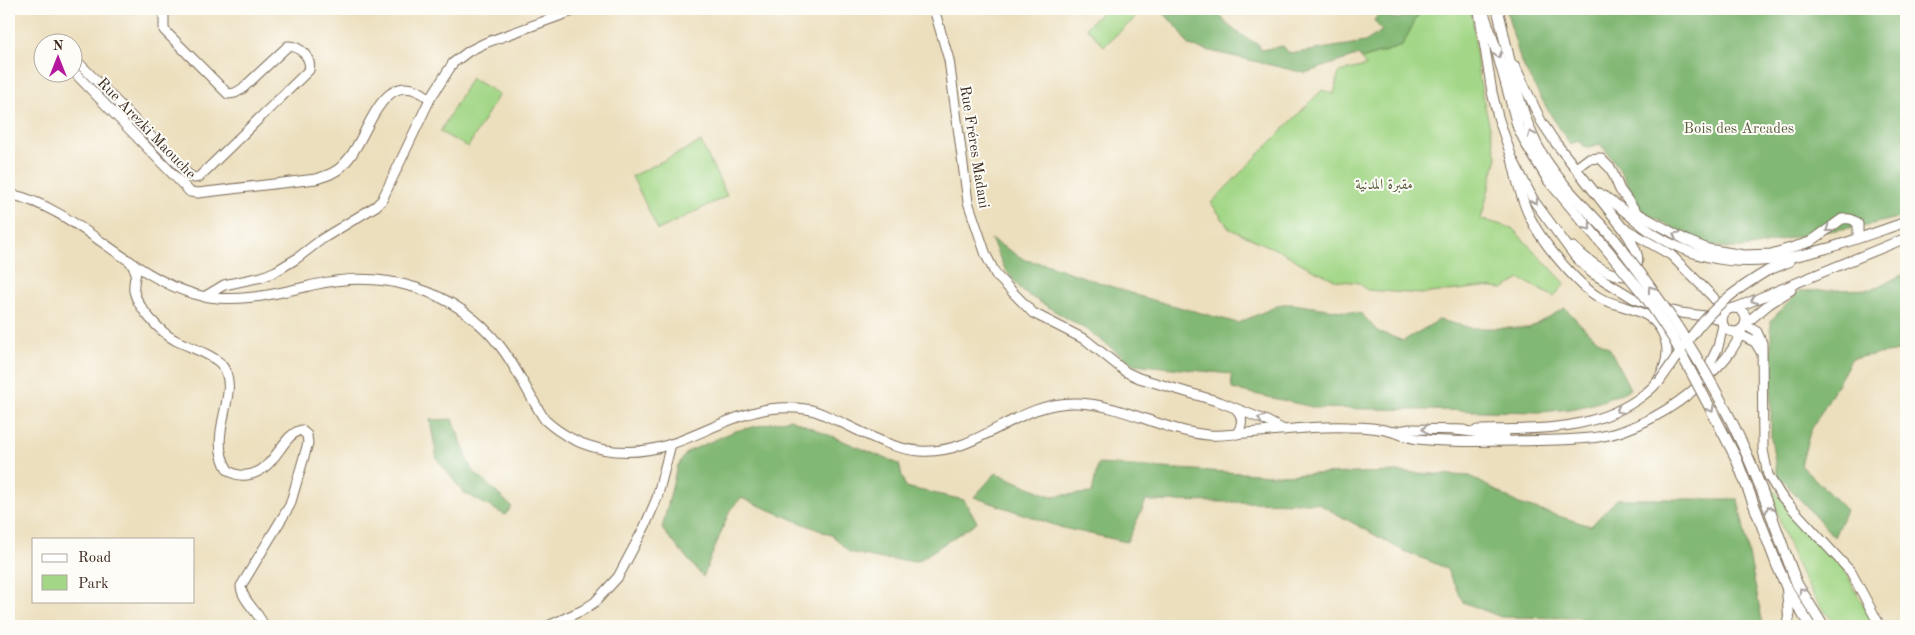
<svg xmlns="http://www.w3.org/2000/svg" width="1915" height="635" font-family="'Old Standard TT',Amiri,serif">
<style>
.green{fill:#a3d787;stroke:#6f8052}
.forest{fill:#82b874;stroke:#5e7149}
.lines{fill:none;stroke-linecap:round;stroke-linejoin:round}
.secondary-casing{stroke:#796956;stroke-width:11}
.primary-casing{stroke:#796956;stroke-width:11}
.highway-casing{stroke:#796956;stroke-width:12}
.secondary{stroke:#fff;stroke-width:9}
.primary{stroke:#fff;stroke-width:9}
.highway{stroke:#fff;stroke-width:10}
.secondary-bridge-casing{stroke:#796956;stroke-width:11;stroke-linecap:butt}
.highway-bridge-casing{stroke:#796956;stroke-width:12;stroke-linecap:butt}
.secondary-bridge{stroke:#fff;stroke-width:9}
.highway-bridge{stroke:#fff;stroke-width:10}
.oneway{stroke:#a79f9a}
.labels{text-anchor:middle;stroke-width:4;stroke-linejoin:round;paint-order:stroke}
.street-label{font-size:15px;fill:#3b2a1e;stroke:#fdfcf7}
.park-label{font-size:15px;fill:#5a5e3e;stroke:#fdfcf7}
</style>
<rect width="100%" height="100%" fill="#fdfcf7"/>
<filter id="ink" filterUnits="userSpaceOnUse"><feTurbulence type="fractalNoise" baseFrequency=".02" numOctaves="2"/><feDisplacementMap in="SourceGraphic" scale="10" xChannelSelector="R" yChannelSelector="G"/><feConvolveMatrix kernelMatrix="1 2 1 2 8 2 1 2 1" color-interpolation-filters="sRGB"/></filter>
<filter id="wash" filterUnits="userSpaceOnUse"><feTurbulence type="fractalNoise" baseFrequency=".0096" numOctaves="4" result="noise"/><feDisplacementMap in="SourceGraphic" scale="20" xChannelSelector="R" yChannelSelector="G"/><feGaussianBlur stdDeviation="1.12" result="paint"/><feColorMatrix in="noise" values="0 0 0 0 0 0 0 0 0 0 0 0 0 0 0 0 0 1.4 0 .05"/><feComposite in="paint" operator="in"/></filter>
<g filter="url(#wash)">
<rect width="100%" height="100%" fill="#ecdfbe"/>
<!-- green -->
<g class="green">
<polygon points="1105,9 1130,9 1137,16 1104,46 1086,27"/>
<polygon points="1421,9 1470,9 1473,20 1478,72 1483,98 1497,157 1481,219 1512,228 1565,283 1554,297 1520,279 1503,289 1483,287 1421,294 1367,290 1359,283 1335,280 1302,264 1284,253 1230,229 1211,203 1322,90 1334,94 1339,72 1366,66 1361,59 1402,46"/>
<polygon points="471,78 499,94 468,147 440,132"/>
<polygon points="701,142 727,196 658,230 632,176"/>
<path d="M1769 485 1841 564 1875 626H1838C1802 592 1782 532 1769 485Z"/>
</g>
<!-- forest -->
<g class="forest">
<path d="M1163 9H1217C1225 28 1242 35 1259 45L1261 50 1283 46 1288 52 1296 53 1365 42 1382 31 1374 20 1380 13C1393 19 1403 23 1411 9H1421L1402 46 1361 59 1359 55 1305 73 1189 46 1181 32 1162 11Z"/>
<path d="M1506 9H1906V215C1871 227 1834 229 1798 236 1773 241 1746 252 1720 247 1692 241 1666 224 1641 210 1636 202 1635 195 1630 188 1622 173 1612 157 1600 144L1586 148 1579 141 1570 144 1549 112 1521 62Z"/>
<path d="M991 239 1025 260 1046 264 1142 297 1238 323 1282 304H1293L1362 314 1377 331 1403 341 1439 320 1471 328H1529L1565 308 1590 334 1610 349 1630 389C1597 405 1578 409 1541 412L1317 408 1232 389 1231 374 1133 364 1090 332 1023 292 1005 269Z"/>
<polygon points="1906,273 1906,350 1852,358 1810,432 1801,465 1846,510 1834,537 1777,474 1771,437 1771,320 1800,291 1873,289"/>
<polygon points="453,419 471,469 512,507 505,515 463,492 437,459 430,420"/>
<polygon points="790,419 899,464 905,487 964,500 977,522 918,561 882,559 849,552 833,536 741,498 730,510 703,577 662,529 677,467 687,452 735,431"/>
<polygon points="1098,464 1273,475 1398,472 1470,476 1519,504 1591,526 1617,499 1738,499 1762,620 1760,626 1638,626 1576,618 1501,617 1463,602 1446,568 1402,550 1317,503 1146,501 1127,542 1063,528 974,497 996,473 1051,496 1092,493"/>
</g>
</g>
<g filter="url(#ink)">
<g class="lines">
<!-- secondary casing -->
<g class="secondary-casing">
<g id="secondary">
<polyline points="934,9 949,60 968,202 986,255 996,275 1033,313 1086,340 1126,372 1139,378 1220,402 1267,421 1284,430"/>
<polyline points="1479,11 1492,92 1498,117 1512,158 1534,201 1574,255 1592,273 1633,298 1657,307 1681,313 1713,317 1722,321"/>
<path d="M72 56 189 175 194 178 199 177 309 70C312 58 300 46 288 46L242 89 235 93 228 94 164 30V9"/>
<polyline points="1515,66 1541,121 1555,142 1622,227 1671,255 1713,297 1724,313"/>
<path d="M72 70 190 192 198 193 316 179C325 176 334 174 341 167 346 162 352 155 355 149 372 122 388 64 430 99"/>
<path d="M1576 168 1588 159 1600 158 1611 169 1620 190 1637 213 1686 240 1708 249 1744 255 1771 254 1810 242 1842 219C1850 218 1853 219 1858 224V238"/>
<path d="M1599 193C1619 204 1635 222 1654 234 1739 288 1820 251 1906 222"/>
<path d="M1573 247C1587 259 1607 277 1627 276 1649 263 1632 243 1623 228"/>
<path d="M130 261 136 272C135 278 133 284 134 291 137 307 161 333 175 340 188 347 210 353 220 363 245 390 204 433 228 470 233 474 240 476 247 475 275 472 281 435 301 430L307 435 308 443 290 505 241 586C242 601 259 612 264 626"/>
<polyline points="1767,271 1789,262"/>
<polyline points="204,297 224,285 262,277 276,271 296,259 322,239 376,206 382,200 430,99 453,63 469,51 485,43 578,9"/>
<polyline points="1745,325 1757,332 1762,343 1763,450 1768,475 1781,496 1851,572 1880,626"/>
<polyline points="1734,332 1755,342 1761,352"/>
<path d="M1237 410C1244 418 1242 425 1237 434"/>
<path d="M1477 430C1533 429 1590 432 1638 399 1652 389 1658 384 1664 368 1670 352 1667 335 1655 322 1642 308 1617 307 1600 298 1587 291 1576 279 1566 268 1532 230 1522 208 1512 158"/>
<polyline points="1393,432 1410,429 1464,430"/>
<polyline points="548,626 583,610 595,602 618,577 645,526 657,498 671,444"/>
</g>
</g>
<!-- primary casing -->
<g class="primary-casing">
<g id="primary">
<path d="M9 194C75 207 128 275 194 294 233 305 275 294 313 285 383 268 455 289 500 346 518 369 529 396 545 420 580 452 627 459 671 444 699 435 726 419 755 412 772 407 789 407 806 409 817 410 826 416 836 420 863 432 890 449 920 451 980 455 1016 401 1077 403 1122 404 1162 431 1208 435 1220 436 1233 434 1246 433 1280 431 1315 425 1349 427 1363 427 1380 428 1393 432 1402 435 1409 438 1418 439 1450 443 1482 441 1515 441 1542 440 1571 441 1598 437 1633 432 1675 408 1700 384 1717 368 1735 352 1742 329"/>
<polyline points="1735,308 1906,238"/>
<circle cx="1734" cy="320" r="12"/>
<polyline points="1745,324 1769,304 1791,290"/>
<polyline points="1704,376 1718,347 1723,325"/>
<polyline points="1456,430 1505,436"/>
</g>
</g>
<!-- highway casing -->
<g class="highway-casing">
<g id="highway">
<polyline points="1482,9 1498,55 1518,127 1527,145 1549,181 1609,252"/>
<path d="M1498 11C1509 55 1519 118 1543 156 1562 187 1591 213 1615 240"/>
<polyline points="1786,555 1797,584 1823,626"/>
<polyline points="1777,565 1787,588 1810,626"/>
<polyline points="1787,626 1789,617 1787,588"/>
</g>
</g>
<!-- secondary -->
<use href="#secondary" class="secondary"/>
<!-- primary -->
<use href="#primary" class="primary"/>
<!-- highway -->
<use href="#highway" class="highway"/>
<!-- secondary-bridge casing -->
<g class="secondary-bridge-casing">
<path id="secondary-bridge" d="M1659 382C1679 354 1698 322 1725 300 1738 289 1752 280 1767 271"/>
</g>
<!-- highway-bridge casing -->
<g class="highway-bridge-casing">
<g id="highway-bridge">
<path d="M1615 240C1665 304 1711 374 1744 448 1760 483 1773 519 1786 555"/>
<polyline points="1609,252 1645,296 1673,338 1716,419 1736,458 1777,565"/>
</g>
</g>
<!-- secondary-bridge -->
<use href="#secondary-bridge" class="secondary-bridge"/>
<!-- highway-bridge -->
<use href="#highway-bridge" class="highway-bridge"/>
</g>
<!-- one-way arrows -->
<defs><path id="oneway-chevron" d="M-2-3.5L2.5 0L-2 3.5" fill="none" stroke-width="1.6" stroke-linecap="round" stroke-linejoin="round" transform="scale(1.25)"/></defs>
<g class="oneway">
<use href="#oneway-chevron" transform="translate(1498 55) rotate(73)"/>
<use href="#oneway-chevron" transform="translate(1531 134) rotate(-112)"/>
<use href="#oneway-chevron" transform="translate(1535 201) rotate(59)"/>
<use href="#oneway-chevron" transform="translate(1588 227) rotate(51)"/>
<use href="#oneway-chevron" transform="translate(1829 229) rotate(143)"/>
<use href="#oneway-chevron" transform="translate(1676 235) rotate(-151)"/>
<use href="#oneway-chevron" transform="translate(1651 289) rotate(-125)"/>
<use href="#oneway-chevron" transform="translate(1754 300) rotate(156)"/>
<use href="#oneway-chevron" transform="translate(1711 409) rotate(61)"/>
<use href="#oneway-chevron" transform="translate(1619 410) rotate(153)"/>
<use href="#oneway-chevron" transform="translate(1261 419) rotate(-158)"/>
<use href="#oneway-chevron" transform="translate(1425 429) rotate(-179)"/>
<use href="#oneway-chevron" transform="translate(1769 509) rotate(-110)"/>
<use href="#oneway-chevron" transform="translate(1802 591) rotate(-122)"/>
</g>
</g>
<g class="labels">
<!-- street labels -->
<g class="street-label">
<text transform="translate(147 128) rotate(46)" y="5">Rue Arezki Maouche</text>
<text transform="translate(975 147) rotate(81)" y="5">Rue Fréres Madani</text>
</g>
<!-- park labels -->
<g class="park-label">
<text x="1739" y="133">Bois des Arcades</text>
<text x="1384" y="189">مقبرة المدنية</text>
</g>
</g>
<!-- margin -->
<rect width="1915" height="635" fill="none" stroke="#fdfcf7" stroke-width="30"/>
<!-- legend -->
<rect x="32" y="538" width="162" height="65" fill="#fdfcf7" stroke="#afa8a0"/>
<rect x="42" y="554" width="25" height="8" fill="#ffffff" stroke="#afa8a0"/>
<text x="78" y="562" font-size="15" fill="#3b2a1e">Road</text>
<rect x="42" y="575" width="25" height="15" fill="#a3d787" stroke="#afa8a0"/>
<text x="78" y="588" font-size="15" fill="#3b2a1e">Park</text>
<!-- north arrow -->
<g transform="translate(58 58)"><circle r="24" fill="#fdfcf7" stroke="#afa8a0"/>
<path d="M0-4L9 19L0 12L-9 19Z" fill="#b5179e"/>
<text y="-8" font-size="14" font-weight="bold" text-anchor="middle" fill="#3b2a1e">N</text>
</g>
</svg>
